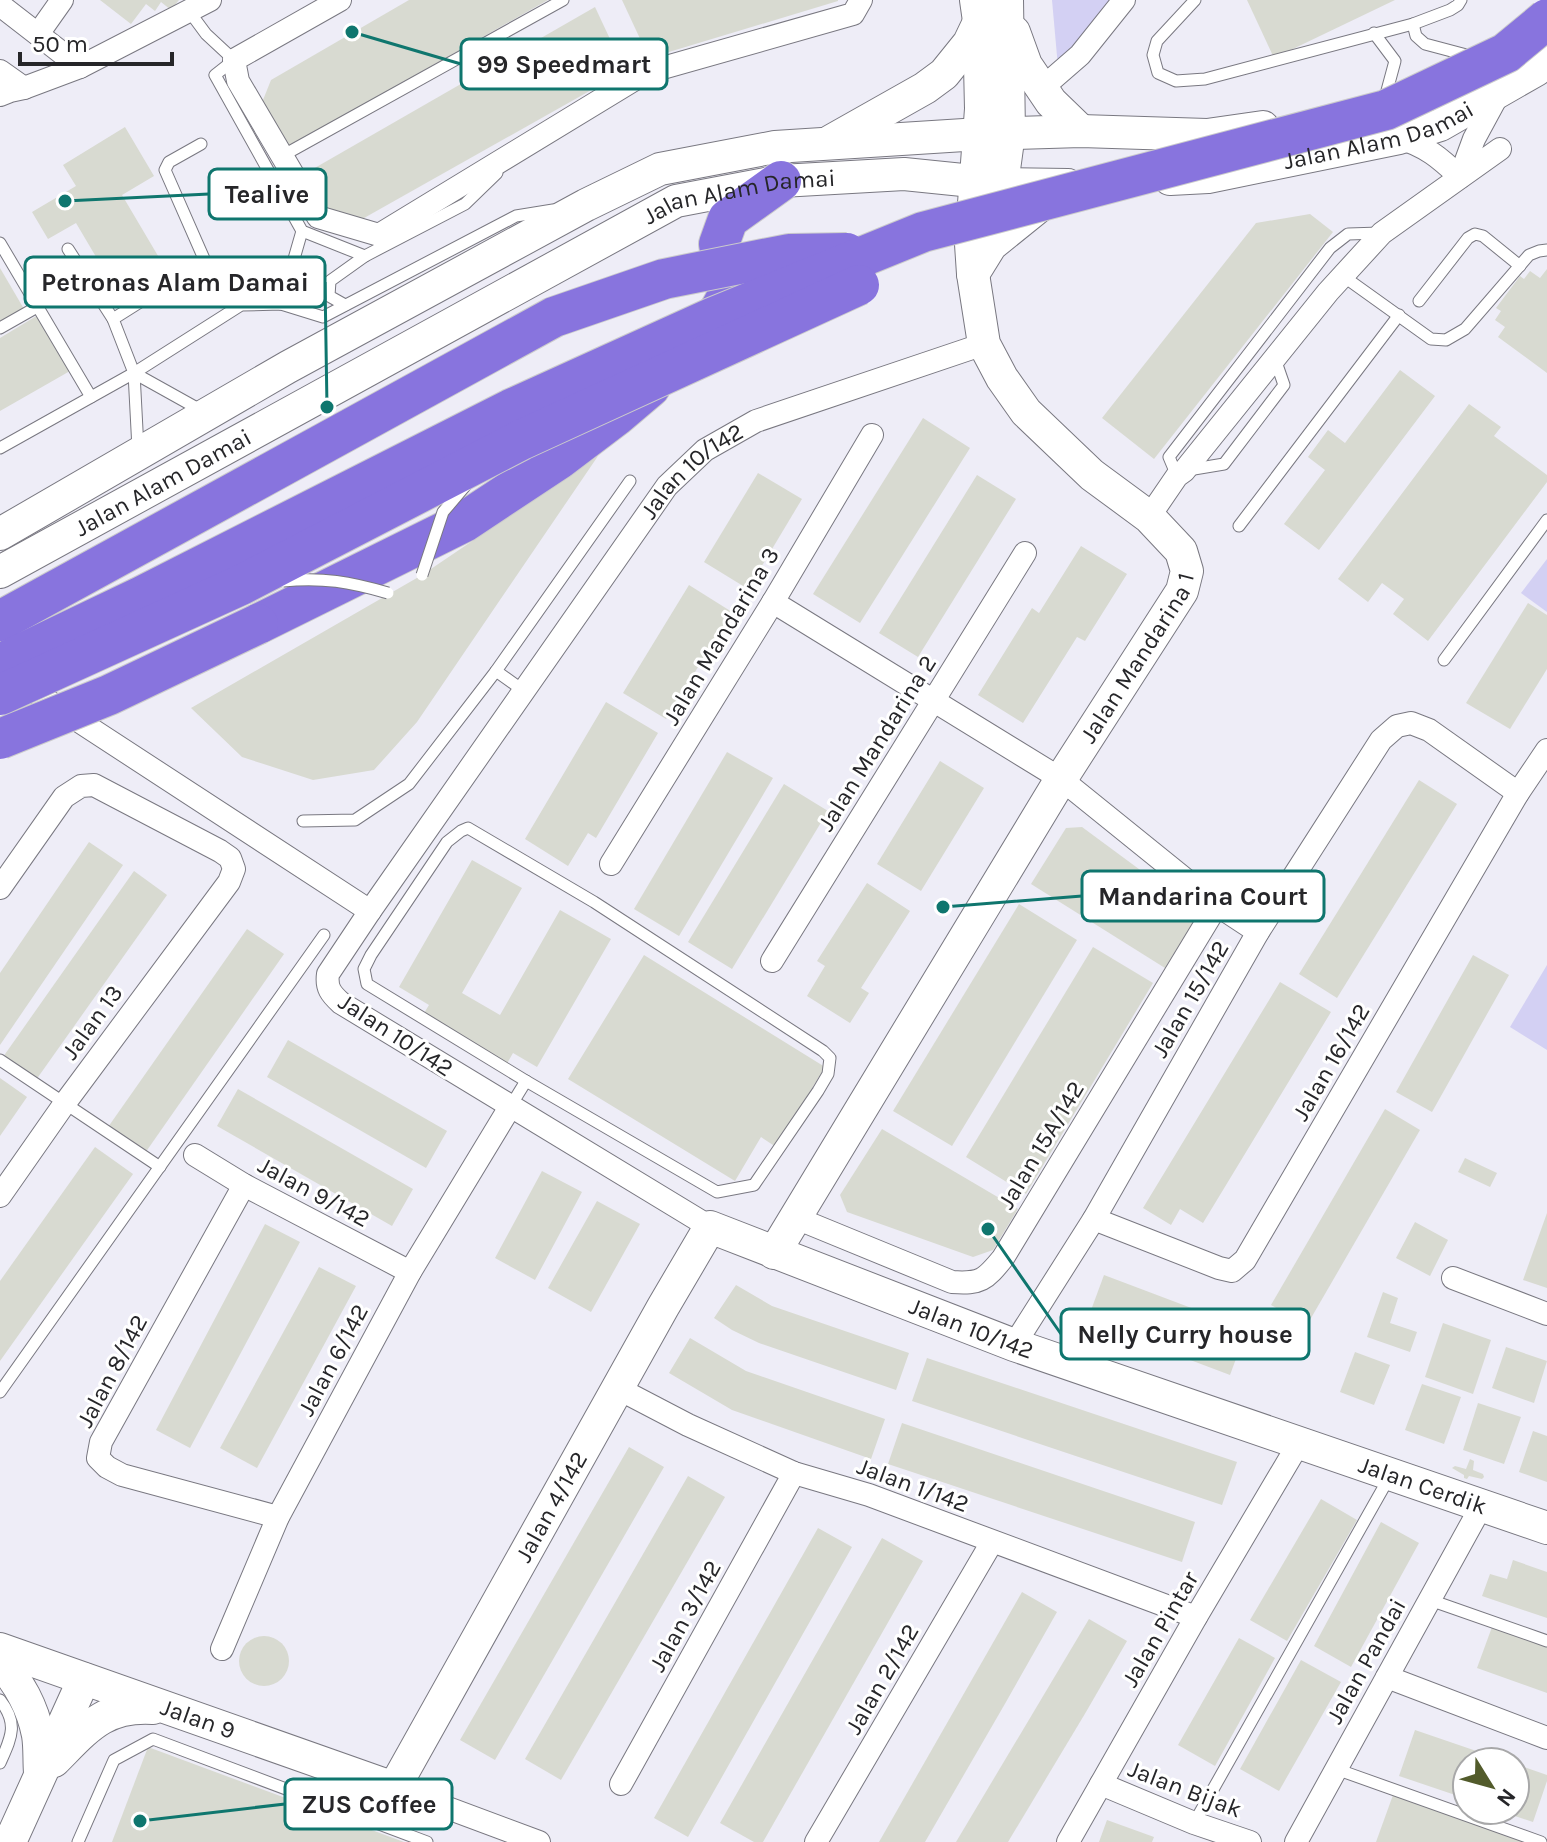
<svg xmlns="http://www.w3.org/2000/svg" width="1547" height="1842" font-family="Karla,sans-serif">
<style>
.green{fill:#d3d0f3}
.building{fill:#d8dad1}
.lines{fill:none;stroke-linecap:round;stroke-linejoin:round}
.lane-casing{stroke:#797881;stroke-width:13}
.street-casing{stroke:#797881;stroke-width:24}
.secondary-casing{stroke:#797881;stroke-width:34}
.highway-casing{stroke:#cbcbcc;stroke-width:42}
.lane{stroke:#fff;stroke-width:11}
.street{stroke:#fff;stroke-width:22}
.secondary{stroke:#fff;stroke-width:32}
.highway{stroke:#8874de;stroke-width:40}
.lane-bridge-casing{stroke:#797881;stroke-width:13;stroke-linecap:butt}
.highway-bridge-casing{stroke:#cbcbcc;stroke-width:42;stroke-linecap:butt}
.lane-bridge{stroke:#fff;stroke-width:11}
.highway-bridge{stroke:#8874de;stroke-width:40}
.labels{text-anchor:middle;stroke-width:6;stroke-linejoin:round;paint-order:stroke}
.street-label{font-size:24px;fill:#262629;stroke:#fff}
.leader{fill:none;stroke:#0f766e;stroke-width:3}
.callout-dot{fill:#0f766e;stroke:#fff;stroke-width:3}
.callout{fill:#fff;stroke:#0f766e;stroke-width:3}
.callout-label{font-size:26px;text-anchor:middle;font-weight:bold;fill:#262629}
</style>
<rect width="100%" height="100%" fill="#eeedf7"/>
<!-- green -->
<g class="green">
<polygon points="1052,0 1112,0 1058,67"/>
<polygon points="1547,559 1547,612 1521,593"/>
<polygon points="1547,965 1547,1050 1510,1027"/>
</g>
<!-- building -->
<g class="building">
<polygon points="100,0 179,0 171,10 161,2 155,11 146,4 131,24"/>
<polygon points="409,0 548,0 285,149 261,105 271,80"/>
<polygon points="622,0 838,0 838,1 649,58"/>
<polygon points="1247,0 1395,0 1274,58"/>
<polygon points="595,7 625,71 357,222 331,213 306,173"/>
<polygon points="125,127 154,176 122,195 164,266 118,294 76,223 48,239 32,212 76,186 63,165"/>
<polygon points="1310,214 1333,232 1154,459 1102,418 1256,223"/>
<polygon points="0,268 24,309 0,323"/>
<polygon points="1547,269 1547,373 1498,337 1505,327 1495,320 1501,311 1496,308 1520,276 1524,279 1530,271 1540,278"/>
<polygon points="38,315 70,371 0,411 0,338"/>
<polygon points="1400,370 1435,396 1319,550 1284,524 1325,470 1308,457 1328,430 1345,443"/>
<polygon points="1469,404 1501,427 1494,436 1547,475 1547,482 1428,641 1393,614 1404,599 1382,583 1368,602 1338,579"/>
<polygon points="923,418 970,448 860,623 813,594"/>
<polygon points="598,456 417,722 374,770 313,780 242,757 191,708 422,575"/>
<polygon points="758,473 802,499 748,589 704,562"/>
<polygon points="977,475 1016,499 918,657 879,633"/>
<polygon points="1081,546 1127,574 1085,641 1077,637 1023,723 978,695 1032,608 1039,613"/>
<polygon points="689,585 732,612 666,719 623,693"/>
<polygon points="1528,603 1547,615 1547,669 1510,729 1466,703"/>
<polygon points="606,702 658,733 596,838 588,833 568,866 525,839"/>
<polygon points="727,752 773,778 679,936 634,909"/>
<polygon points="940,761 984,788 921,891 877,864"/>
<polygon points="1419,780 1457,804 1337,998 1299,974"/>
<polygon points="784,784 828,811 732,969 688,942"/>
<polygon points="1082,827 1189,906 1193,923 1165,968 1031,884 1066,828"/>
<polygon points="89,842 123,865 0,1045 0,973"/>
<polygon points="472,860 522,888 462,993 500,1015 560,910 611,939 537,1067 513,1053 505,1067 421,1018 429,1005 399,987"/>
<polygon points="134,871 167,895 36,1080 3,1057"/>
<polygon points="867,883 910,911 861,988 869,993 850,1023 807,996 825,966 817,961"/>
<polygon points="1019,904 1077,940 952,1146 893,1111"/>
<polygon points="247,929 284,954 143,1156 106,1130"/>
<polygon points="1093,947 1153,983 1026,1194 966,1157"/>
<polygon points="644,955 825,1067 776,1147 761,1137 735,1181 568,1079"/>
<polygon points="1473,955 1509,975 1432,1112 1396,1092"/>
<polygon points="1280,982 1331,1012 1203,1223 1180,1209 1171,1225 1143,1208"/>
<polygon points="288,1040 447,1131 426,1168 267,1077"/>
<polygon points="0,1078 27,1097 0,1136"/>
<polygon points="238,1089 413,1189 392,1226 217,1126"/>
<polygon points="1385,1109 1420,1130 1307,1325 1271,1305"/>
<polygon points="882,1129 1018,1209 993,1250 973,1257 847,1212 840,1195"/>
<polygon points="95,1147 133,1174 0,1361 0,1281"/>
<polygon points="1465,1158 1497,1173 1490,1187 1458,1172"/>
<polygon points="542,1171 582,1192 535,1280 495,1258"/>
<polygon points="597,1201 640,1224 591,1312 548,1288"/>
<polygon points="1547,1213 1547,1288 1523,1280"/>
<polygon points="1415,1222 1448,1240 1430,1276 1396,1258"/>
<polygon points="265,1224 300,1242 190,1448 156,1430"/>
<polygon points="319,1267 356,1286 257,1468 220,1448"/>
<polygon points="1104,1275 1247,1329 1230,1375 1087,1321"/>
<polygon points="736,1285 772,1306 909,1353 896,1390 759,1343 732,1330 714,1318"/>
<polygon points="1383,1292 1398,1298 1390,1323 1417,1332 1410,1352 1367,1337"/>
<polygon points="1443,1323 1491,1340 1473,1394 1425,1377"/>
<polygon points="690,1338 746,1371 885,1419 871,1459 732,1410 669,1373"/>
<polygon points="1506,1347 1547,1361 1534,1403 1492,1388"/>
<polygon points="1355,1352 1390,1365 1374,1405 1340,1392"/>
<polygon points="927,1358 1237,1462 1222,1505 912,1401"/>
<polygon points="1422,1384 1461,1397 1444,1444 1405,1430"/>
<polygon points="1478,1403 1521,1417 1504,1464 1463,1450"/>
<polygon points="902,1423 1195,1522 1182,1562 888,1464"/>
<polygon points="1533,1431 1547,1436 1547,1482 1519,1472"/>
<polygon points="629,1447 664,1467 495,1760 460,1740"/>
<polygon points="1470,1459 1474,1461 1473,1470 1483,1474 1484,1477 1482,1479 1469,1476 1467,1479 1464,1478 1464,1475 1452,1468 1455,1466 1466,1469"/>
<polygon points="688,1476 725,1497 561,1780 525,1759"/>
<polygon points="1321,1499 1357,1520 1287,1641 1250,1620"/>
<polygon points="1381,1522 1419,1543 1351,1667 1314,1646"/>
<polygon points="818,1528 852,1547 688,1837 654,1818"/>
<polygon points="882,1538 923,1561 763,1842 754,1842 720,1823"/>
<polygon points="1513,1560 1547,1572 1547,1618 1482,1596 1490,1574 1507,1579"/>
<polygon points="1022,1592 1057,1612 1006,1702 925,1842 879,1842"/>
<polygon points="1089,1619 1127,1641 1086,1712 1008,1842 956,1842"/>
<polygon points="1492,1627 1547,1646 1547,1693 1477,1668"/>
<circle cx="264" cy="1661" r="25"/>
<polygon points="1239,1638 1275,1658 1215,1766 1178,1745"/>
<polygon points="1301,1660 1341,1682 1279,1791 1240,1769"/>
<polygon points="1415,1730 1491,1756 1507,1762 1467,1762 1467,1799 1399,1776"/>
<polygon points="148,1747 404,1842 112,1842"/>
<polygon points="1515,1764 1547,1775 1547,1781 1533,1822 1500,1811 1515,1810"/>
<polygon points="1393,1795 1528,1842 1376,1842"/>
<polygon points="1107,1820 1154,1837 1152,1842 1099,1842"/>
</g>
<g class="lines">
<!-- lane casing -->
<g class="lane-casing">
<g id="lane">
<polyline points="1195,0 1157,41 1153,55 1158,73 1176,81 1205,79 1413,24 1450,10 1458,5 1461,0"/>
<polyline points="189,11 206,34 234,60 215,75 302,231 365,256"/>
<polyline points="1413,24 1416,36 1425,44 1474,57"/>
<polyline points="1374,33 1395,61 1385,98"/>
<polyline points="201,144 169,162 165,170 205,261"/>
<polyline points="282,156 563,0"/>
<polyline points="0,243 91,397"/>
<polyline points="68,249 113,319"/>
<polyline points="1343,276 1431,339 1446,340 1465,329 1529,255 1539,251 1547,250"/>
<polyline points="1419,301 1468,238 1475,234 1483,236 1520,266"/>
<polyline points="281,304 302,231"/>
<polyline points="345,305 329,296 330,281 365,256 465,204 497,173"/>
<polyline points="0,328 37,307"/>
<polyline points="134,373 204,412"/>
<polyline points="0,448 134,373 241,305 281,304 323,317 516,216 553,210"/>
<polyline points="138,449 134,373 113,319 205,261 218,291 241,305"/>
<polyline points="1188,470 1224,464 1284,385 1275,359"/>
<polyline points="1177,476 1169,457 1330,248 1348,234 1380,233"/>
<polyline points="1239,526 1399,315"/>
<polyline points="1444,660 1547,520"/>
<polyline points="496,671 524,691"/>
<polyline points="303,821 355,820 409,784 496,671 630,481"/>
<polygon points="468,828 594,902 823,1051 830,1058 828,1074 818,1091 754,1185 717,1192 526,1081 367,984 364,969 371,955 447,842 461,831"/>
<polyline points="0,1060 160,1167"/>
<polyline points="510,1107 526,1081"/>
<polyline points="0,1392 324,935"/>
<polyline points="1430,1600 1547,1641"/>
<path d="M0 1700C19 1724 11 1738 0 1763"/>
<polyline points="1336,1769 1541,1842"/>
<polyline points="1194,1823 1390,1476"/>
<polyline points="78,1842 114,1760 153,1739 427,1842"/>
</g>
</g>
<!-- street casing -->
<g class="street-casing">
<g id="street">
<polyline points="340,0 234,60 238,81 318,217 379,235 645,73 853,14 861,0"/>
<polyline points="0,5 80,67"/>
<polyline points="38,34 62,0"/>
<polyline points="0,71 24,88"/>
<polyline points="1042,88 1080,55 1124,0"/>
<polyline points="0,95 10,91 24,88 80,67 210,0"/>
<path d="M1399 138C1426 146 1440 158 1460 177"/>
<polyline points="1460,177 1474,139 1500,91"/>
<polyline points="1149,517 1177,476 1184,471 1328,292 1382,233 1500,149"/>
<polyline points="773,602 1061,779 1217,905 1258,932"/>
<polyline points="19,682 370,911"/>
<polyline points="611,864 773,602 872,435"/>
<polyline points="0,888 64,797 81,786 94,785 220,851 230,858 234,869 229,882 65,1103 0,1196"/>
<polyline points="772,961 1025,553"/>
<polyline points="195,1155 244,1185 410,1272"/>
<polyline points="244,1185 101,1442 98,1458 107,1467 122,1475 278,1517"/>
<path d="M796 1218 952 1282C981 1284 985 1280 1003 1258L1217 905"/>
<polyline points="1094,1219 1219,1268 1232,1271 1245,1260 1518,793 1547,750"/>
<path id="s1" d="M710 1227 341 1003C331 994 326 988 328 974L370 911 667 486 705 450 756 421 984 344"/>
<polyline points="1453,1278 1547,1314"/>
<polyline points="1014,1345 1094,1219 1258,932 1381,740 1397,726 1411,723 1429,730 1518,793"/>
<polyline points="619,1389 688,1425 794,1473 869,1495 1196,1617"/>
<polyline points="222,1649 278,1517 410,1272 510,1107"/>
<polyline points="1387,1677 1547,1738"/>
<polyline points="621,1784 794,1473"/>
<polyline points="1101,1784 1194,1823 1250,1842"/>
<polyline points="394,1788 539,1842"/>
<polyline points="816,1842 992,1542"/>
<polyline points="1068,1842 1196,1617 1299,1443"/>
<polyline points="1296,1842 1482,1505"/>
</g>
</g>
<!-- secondary casing -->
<g class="secondary-casing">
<g id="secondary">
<polyline points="1014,32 1026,65 1051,102 1081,131"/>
<polyline points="831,141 925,88 944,74 969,43 979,22"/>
<path id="s2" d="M1170 179 1208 177 1399 138 1440 125 1536 70 1547 61"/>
<polyline points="996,203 1002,184 1009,133 1007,0"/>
<polyline points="973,274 991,245 1043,203"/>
<polyline points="0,534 288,367 586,205 660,169 775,147 980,134 1081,131 1207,135 1263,127"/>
<path id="s3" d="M0 572 676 201 781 181 904 174 1002 184 1068 185"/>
<path id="s4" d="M774 1253 1061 779 1182 591 1187 571 1181 551 1149 517 1092 475 1026 412 1002 378 984 344 973 274 971 244 981 109 979 21 976 0"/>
<path id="s5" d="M0 1649 394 1788 663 1307 710 1227 1014 1345 1547 1528"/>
<path d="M0 1663C19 1681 33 1709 38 1735 40 1747 39 1760 40 1773"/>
<path d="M54 1761C87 1728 104 1705 153 1708"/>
<polyline points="10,1842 84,1679"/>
</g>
</g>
<!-- highway casing -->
<g class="highway-casing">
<g id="highway">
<polyline points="702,338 708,332 728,295 719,244 728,219 781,181"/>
<polyline points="258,624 464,522 559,459 617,415 650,387"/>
</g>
</g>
<!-- lane -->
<use href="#lane" class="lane"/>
<!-- street -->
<use href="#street" class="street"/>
<!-- secondary -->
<use href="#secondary" class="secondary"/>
<!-- highway -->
<use href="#highway" class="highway"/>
<!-- lane-bridge casing -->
<g class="lane-bridge-casing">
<g id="lane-bridge">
<polyline points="422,575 443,512 466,485"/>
<path d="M283 581C323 577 350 582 388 593"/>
</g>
</g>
<!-- highway-bridge casing -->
<g class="highway-bridge-casing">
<g id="highway-bridge">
<polyline points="0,621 554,317 664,279 789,254 847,253"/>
<polyline points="0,664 140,597 511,409 714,317 923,232 1386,110 1506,53 1547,19"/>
<polyline points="0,695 241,585 521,440 859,285"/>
<polyline points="0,739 109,695 258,624"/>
</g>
</g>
<!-- lane-bridge -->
<use href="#lane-bridge" class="lane-bridge"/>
<!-- highway-bridge -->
<use href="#highway-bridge" class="highway-bridge"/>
</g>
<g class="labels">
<!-- street labels -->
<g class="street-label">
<text dy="8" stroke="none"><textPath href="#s2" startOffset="214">Jalan Alam Damai</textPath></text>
<text dy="8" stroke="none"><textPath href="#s3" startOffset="834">Jalan Alam Damai</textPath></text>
<text dy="8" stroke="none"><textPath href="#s1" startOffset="1088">Jalan 10/142</textPath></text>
<text dy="8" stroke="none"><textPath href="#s3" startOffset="186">Jalan Alam Damai</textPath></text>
<text transform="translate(721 636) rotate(-59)" y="8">Jalan Mandarina 3</text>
<text dy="8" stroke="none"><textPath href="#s4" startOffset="698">Jalan Mandarina 1</textPath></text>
<text transform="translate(877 743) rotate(-58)" y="8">Jalan Mandarina 2</text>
<text transform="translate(1190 999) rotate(-60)" y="8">Jalan 15/142</text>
<text transform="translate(92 1022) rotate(-54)" y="8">Jalan 13</text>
<text transform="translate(396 1035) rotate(33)" y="8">Jalan 10/142</text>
<text transform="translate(1331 1062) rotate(-60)" y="8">Jalan 16/142</text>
<text transform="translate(1041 1145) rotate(-59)" y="8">Jalan 15A/142</text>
<text transform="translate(314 1192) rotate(28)" y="8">Jalan 9/142</text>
<text dy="8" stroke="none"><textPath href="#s5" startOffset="1342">Jalan 10/142</textPath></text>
<text transform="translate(333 1360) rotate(-62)" y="8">Jalan 6/142</text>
<text transform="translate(112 1371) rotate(-62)" y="8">Jalan 8/142</text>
<text transform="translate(913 1485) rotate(20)" y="8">Jalan 1/142</text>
<text dy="8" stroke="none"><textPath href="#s5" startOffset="1820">Jalan Cerdik</textPath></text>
<text dy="8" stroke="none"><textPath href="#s5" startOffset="740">Jalan 4/142</textPath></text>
<text transform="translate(685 1616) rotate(-61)" y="8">Jalan 3/142</text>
<text transform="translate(1160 1629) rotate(-60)" y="8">Jalan Pintar</text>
<text transform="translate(1366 1661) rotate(-61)" y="8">Jalan Pandai</text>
<text transform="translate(882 1679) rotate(-60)" y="8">Jalan 2/142</text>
<text dy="8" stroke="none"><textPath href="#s5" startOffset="210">Jalan 9</textPath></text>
<text transform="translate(1185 1789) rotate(21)" y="8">Jalan Bijak</text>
</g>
</g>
<!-- callouts -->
<path class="leader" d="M352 32L461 64M65 201L209 194M327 407L325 282M943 907L1082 896M988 1229L1061 1334M140 1821L285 1804"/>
<g class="callout-dot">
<circle cx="352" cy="32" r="8"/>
<circle cx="65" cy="201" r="8"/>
<circle cx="327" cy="407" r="8"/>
<circle cx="943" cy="907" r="8"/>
<circle cx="988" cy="1229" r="8"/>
<circle cx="140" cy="1821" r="8"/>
</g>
<g class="callout">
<rect x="461" y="39" width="206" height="50" rx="8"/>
<rect x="209" y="169" width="117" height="50" rx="8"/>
<rect x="25" y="257" width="300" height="50" rx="8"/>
<rect x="1082" y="871" width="242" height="50" rx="8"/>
<rect x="1061" y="1309" width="248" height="50" rx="8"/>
<rect x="285" y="1779" width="167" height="50" rx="8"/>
</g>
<g class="callout-label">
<text x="564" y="73">99 Speedmart</text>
<text x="267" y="203">Tealive</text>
<text x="175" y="291">Petronas Alam Damai</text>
<text x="1203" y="905">Mandarina Court</text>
<text x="1185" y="1343">Nelly Curry house</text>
<text x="369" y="1813">ZUS Coffee</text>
</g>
<!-- north arrow -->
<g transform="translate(1491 1786) rotate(127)"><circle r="38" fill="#ffffff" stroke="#a8a8a9" stroke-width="2"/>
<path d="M0-6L14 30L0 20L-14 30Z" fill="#525b2b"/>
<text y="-12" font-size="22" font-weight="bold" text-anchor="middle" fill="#262629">N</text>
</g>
<!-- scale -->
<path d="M20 52v12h152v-12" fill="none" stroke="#262629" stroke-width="4"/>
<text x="32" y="52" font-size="24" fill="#262629" stroke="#ffffff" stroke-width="6" paint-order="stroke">50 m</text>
</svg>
